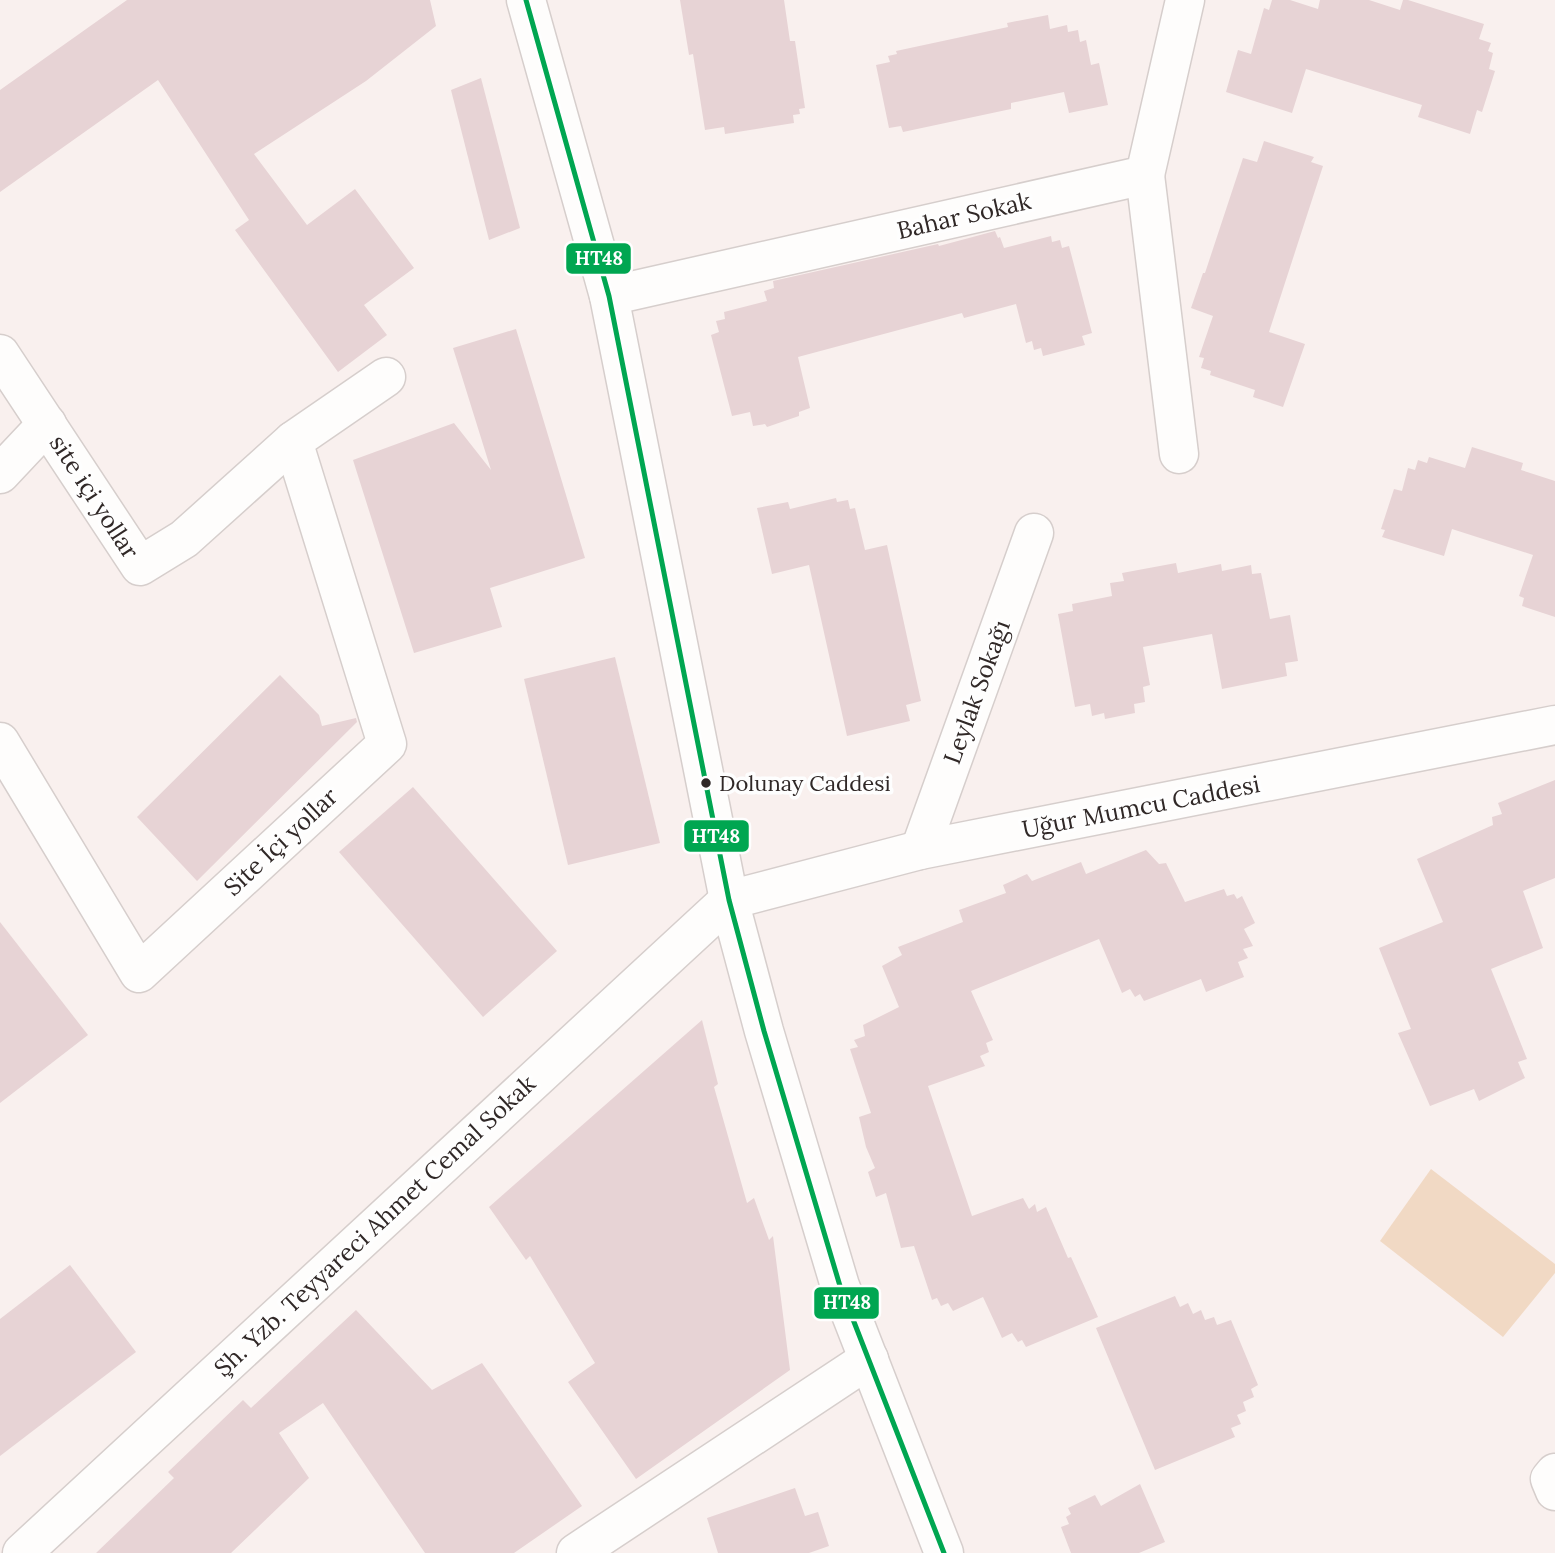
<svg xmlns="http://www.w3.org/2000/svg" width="1555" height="1553" font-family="Lora,serif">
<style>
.pitch{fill:#f1d9c4}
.building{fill:#e7d3d5}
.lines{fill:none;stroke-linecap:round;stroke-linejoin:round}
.street-casing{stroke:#d6cecc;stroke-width:41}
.secondary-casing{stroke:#d6cecc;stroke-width:41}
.street{stroke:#fefdfc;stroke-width:38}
.secondary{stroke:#fefdfc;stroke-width:38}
.bus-1-casing{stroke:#fefefe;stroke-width:10}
.bus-1{stroke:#00a651;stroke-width:5}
.bus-dot{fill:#302827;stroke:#fefefe;stroke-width:2.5}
.labels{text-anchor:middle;stroke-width:7;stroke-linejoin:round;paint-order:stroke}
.bus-label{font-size:22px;fill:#302827;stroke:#fefefe;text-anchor:start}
.street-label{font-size:24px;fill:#302827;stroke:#fefefe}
.line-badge{stroke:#fefefe;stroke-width:2.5}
.badge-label{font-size:19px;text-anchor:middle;font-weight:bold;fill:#fff}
</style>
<rect width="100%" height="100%" fill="#f9f0ee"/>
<!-- pitch -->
<polygon class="pitch" points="1431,1169 1555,1264 1555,1273 1503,1337 1380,1241"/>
<!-- building -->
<g class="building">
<polygon points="127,0 430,0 436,26 366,81 254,154 307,225 355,189 414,268 364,305 387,335 338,372 235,230 249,220 158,80 0,192 0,90"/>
<polygon points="680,0 784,0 790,41 795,41 805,108 799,109 800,114 793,115 794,123 725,134 724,127 705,130 693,54 689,55"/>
<polygon points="1272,0 1290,0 1318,9 1320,0 1369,0 1400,10 1403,0 1408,0 1484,24 1479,39 1491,43 1488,51 1493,53 1489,69 1495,71 1482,112 1477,110 1470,134 1418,117 1422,105 1306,69 1292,113 1226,92 1238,50 1251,54 1264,8 1269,10"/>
<polygon points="1048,15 1050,29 1067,25 1068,32 1078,30 1080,42 1086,40 1091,65 1099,63 1108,105 1069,113 1064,92 1011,103 1011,109 903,132 901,126 889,128 876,65 890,62 888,56 897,54 896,51 1008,27 1007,23"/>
<polygon points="481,78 520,228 489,240 451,90"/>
<polygon points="1264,141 1314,157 1311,162 1323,166 1269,332 1305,344 1283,407 1253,397 1255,390 1210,375 1211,371 1201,368 1204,358 1199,357 1213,316 1191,308 1203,273 1205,273 1243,158 1257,162"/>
<polygon points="995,231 998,238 1000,237 1004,248 1051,236 1052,242 1060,240 1062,248 1069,246 1092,333 1082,336 1085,345 1043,356 1041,348 1034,350 1032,341 1026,343 1016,304 964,318 962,313 798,357 810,408 799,412 799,416 767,427 765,424 753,426 750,412 732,416 711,335 719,332 716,321 725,319 724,312 767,301 764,291 774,288 773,281 938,244 939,246"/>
<polygon points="516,329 585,558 490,588 502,627 414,653 353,460 454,423 491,470 453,348"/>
<polygon points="1472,447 1523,463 1521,470 1555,481 1555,617 1522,606 1524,598 1519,596 1533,555 1452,529 1444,556 1382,537 1385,530 1381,529 1394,489 1402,491 1408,468 1415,470 1418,460 1427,463 1429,457 1465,468"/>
<polygon points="836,498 837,502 848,500 850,509 855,508 865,550 887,545 921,701 906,705 910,721 847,736 809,565 772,574 757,508 788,502 790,509"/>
<polygon points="1176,563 1178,573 1221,564 1222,571 1251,565 1252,574 1261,573 1270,619 1290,615 1298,661 1285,663 1287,676 1222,689 1212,634 1143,647 1150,685 1143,687 1145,702 1134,704 1135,713 1105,719 1104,713 1092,716 1090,704 1075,707 1058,614 1073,611 1072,604 1112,596 1110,583 1124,581 1122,573"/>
<polygon points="615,657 660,843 568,865 524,679"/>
<polygon points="280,675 319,715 322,726 356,718 357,722 197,881 137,817"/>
<polygon points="1555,780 1555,878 1523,891 1543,948 1491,969 1527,1059 1518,1062 1525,1078 1479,1101 1474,1089 1430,1106 1398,1033 1411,1029 1379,948 1443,922 1417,859 1493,825 1492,817 1502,814 1498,803"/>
<polygon points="413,787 557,951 483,1017 339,852"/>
<polygon points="1146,850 1159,864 1166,863 1185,902 1224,889 1227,896 1234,894 1237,899 1242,896 1255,923 1244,929 1253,946 1243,949 1248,958 1238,962 1244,977 1206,992 1201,979 1144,1001 1140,994 1135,997 1130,989 1122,993 1099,939 971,991 993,1040 986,1043 989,1052 980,1056 985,1066 928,1086 972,1216 1023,1198 1029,1209 1035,1204 1037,1212 1046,1207 1068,1258 1071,1257 1098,1317 1026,1347 1022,1340 1018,1342 1012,1333 1002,1338 983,1297 953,1311 948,1303 941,1306 937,1298 932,1300 914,1246 901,1248 886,1193 876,1197 868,1172 875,1168 866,1147 859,1117 871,1113 850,1049 858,1047 854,1040 865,1036 863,1025 899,1007 882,966 902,955 898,947 963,922 959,910 1006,893 1003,885 1027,874 1032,881 1081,862 1086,874"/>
<polygon points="0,922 88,1035 0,1103"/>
<polygon points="702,1020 718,1084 714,1087 747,1203 754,1198 769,1240 773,1236 790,1370 636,1479 568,1382 595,1363 530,1256 526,1260 489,1207"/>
<polygon points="70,1265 136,1352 0,1456 0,1319"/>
<polygon points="1175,1296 1180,1307 1188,1303 1193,1314 1201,1310 1205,1320 1214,1317 1217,1325 1231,1320 1258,1385 1251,1389 1254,1397 1243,1402 1246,1411 1237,1415 1241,1424 1231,1428 1235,1437 1155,1470 1096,1328"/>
<polygon points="356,1310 432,1390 482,1363 582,1506 514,1553 425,1553 323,1403 279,1433 309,1478 231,1553 96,1553 174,1478 168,1472 243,1400 251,1408"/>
<polygon points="1140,1484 1165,1542 1139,1553 1071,1553 1061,1527 1069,1524 1066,1517 1071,1514 1068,1508 1095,1495 1101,1506"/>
<polygon points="795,1488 805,1516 818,1512 829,1546 809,1553 718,1553 707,1518"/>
</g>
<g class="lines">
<!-- street casing -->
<g class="street-casing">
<g id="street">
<polyline points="1145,175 1179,454"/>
<polyline points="609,296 1145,175 1185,0"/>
<polyline points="0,354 140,566 184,539 293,441 386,377"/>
<polyline points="0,474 47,424"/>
<polyline points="0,742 139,973 387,744 293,441"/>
<polyline points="920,850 1034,533"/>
<polyline points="1555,1473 1550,1479 1555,1491"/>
<polyline points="22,1553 729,900"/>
<polyline points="576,1553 869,1359"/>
</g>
</g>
<!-- secondary casing -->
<g class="secondary-casing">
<g id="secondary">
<polyline points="526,0 609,296 729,900 764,1031 840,1286 944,1553"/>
<polyline points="729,900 920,850 1555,725"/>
</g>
</g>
<!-- street -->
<use href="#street" class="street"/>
<!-- secondary -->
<use href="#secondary" class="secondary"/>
<!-- bus-1 casing -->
<g class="bus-1-casing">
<polyline id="bus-1" points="526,0 609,296 729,900 764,1031 840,1286 944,1553"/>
</g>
<!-- bus-1 -->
<use href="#bus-1" class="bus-1"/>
</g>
<!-- markers -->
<circle class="bus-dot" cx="706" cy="783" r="6"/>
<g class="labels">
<!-- bus labels -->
<g class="bus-label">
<text x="719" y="791">Dolunay Caddesi</text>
</g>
<!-- street labels -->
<g class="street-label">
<text transform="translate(964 216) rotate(-13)" y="8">Bahar Sokak</text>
<text transform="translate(94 497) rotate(57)" y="8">site içi yollar</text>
<text transform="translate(977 692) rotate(-70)" y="8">Leylak Sokağı</text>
<text transform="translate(1141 807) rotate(-11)" y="8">Uğur Mumcu Caddesi</text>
<text transform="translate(281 842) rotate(-43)" y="8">Site İçi yollar</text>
<text transform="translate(375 1226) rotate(-43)" y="8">Şh. Yzb. Teyyareci Ahmet Cemal Sokak</text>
</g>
</g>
<g class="line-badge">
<rect x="565" y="242" width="67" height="33" rx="7" fill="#00a651"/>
<rect x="683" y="819" width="67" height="34" rx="7" fill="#00a651"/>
<rect x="813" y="1286" width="67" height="34" rx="7" fill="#00a651"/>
</g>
<g class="badge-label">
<text x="599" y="265">HT48</text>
<text x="716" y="843">HT48</text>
<text x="847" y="1309">HT48</text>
</g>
</svg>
